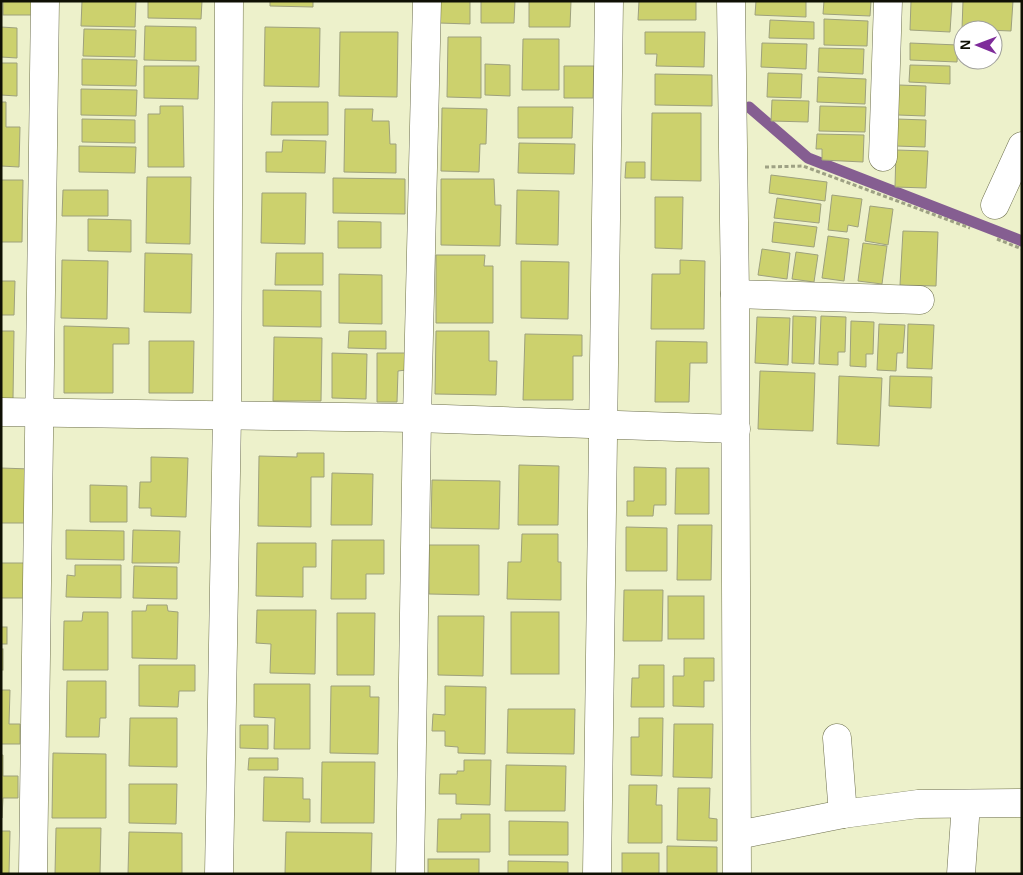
<svg xmlns="http://www.w3.org/2000/svg" width="1023" height="875" font-family="Helvetica,sans-serif">
<style>
.lines{fill:none;stroke-linecap:round;stroke-linejoin:round}
.stream{stroke:#855e91;stroke-width:11}
.building{fill:#ccd16d;stroke:#9ea17d}
.minor-casing{stroke:#6e704e;stroke-width:29}
.path{stroke:#9ea184;stroke-width:3;stroke-dasharray:4 2.5;stroke-linecap:butt}
.minor{stroke:#fff;stroke-width:28}
</style>
<rect width="100%" height="100%" fill="#edf1cb"/>
<g class="lines">
<!-- stream -->
<polyline class="stream" points="749,107 808,158 1022,241"/>
</g>
<!-- building -->
<g class="building">
<rect x="3" y="1" width="32" height="14"/>
<polygon points="82,1 136,1 135,27 81,26"/>
<polygon points="148,1 202,1 201,19 148,18"/>
<polygon points="270,1 313,1 313,7 270,6"/>
<polygon points="439,1 470,1 470,24 439,23"/>
<polygon points="481,1 515,1 514,23 481,23"/>
<polygon points="529,1 571,1 570,27 529,27"/>
<polygon points="639,1 696,1 696,20 638,20"/>
<polygon points="756,1 806,1 806,17 755,15"/>
<polygon points="824,1 871,1 870,16 823,14"/>
<polygon points="911,1 952,1 950,32 910,30"/>
<polygon points="963,1 1013,1 1011,31 962,29"/>
<polygon points="824,19 868,21 867,46 824,45"/>
<polygon points="770,20 814,22 814,39 769,38"/>
<polygon points="145,26 196,27 196,61 144,60"/>
<polygon points="1,27 17,28 17,58 1,57"/>
<polygon points="265,27 320,28 319,87 264,86"/>
<polygon points="84,29 136,30 135,57 83,56"/>
<polygon points="340,32 398,32 397,97 339,96"/>
<polygon points="645,32 705,32 704,67 656,66 657,54 645,54"/>
<polygon points="448,37 481,37 481,98 447,97"/>
<polygon points="523,39 559,39 559,90 522,90"/>
<polygon points="762,43 807,44 806,69 761,67"/>
<polygon points="910,43 958,45 957,62 910,60"/>
<polygon points="819,48 864,49 863,74 818,72"/>
<polygon points="82,59 137,60 136,86 82,85"/>
<polygon points="1,63 17,63 17,96 1,95"/>
<polygon points="485,64 510,65 510,96 485,95"/>
<polygon points="910,65 950,66 950,84 909,82"/>
<polygon points="144,66 199,66 198,99 144,98"/>
<polygon points="564,66 594,66 593,98 564,98"/>
<polygon points="768,73 802,74 801,98 767,97"/>
<polygon points="655,74 712,75 712,106 655,105"/>
<polygon points="818,77 866,79 865,104 817,102"/>
<polygon points="899,85 926,86 925,116 898,115"/>
<polygon points="81,89 137,90 136,116 81,115"/>
<polygon points="772,100 809,101 808,122 771,121"/>
<polygon points="1,102 6,102 6,127 20,127 19,167 1,166"/>
<polygon points="272,102 328,102 328,135 271,135"/>
<polygon points="160,106 183,106 184,167 148,167 148,114 160,114"/>
<polygon points="820,106 866,107 865,132 819,131"/>
<polygon points="518,107 573,107 572,138 518,138"/>
<polygon points="442,108 487,109 486,144 480,144 479,172 441,171"/>
<polygon points="345,109 373,109 372,121 389,121 390,144 396,144 396,173 344,172"/>
<polygon points="652,113 701,113 701,181 651,180"/>
<polygon points="82,119 135,120 135,143 82,142"/>
<polygon points="897,119 926,120 925,147 896,146"/>
<polygon points="817,134 864,135 863,162 822,160 822,149 816,149"/>
<polygon points="283,140 326,141 325,173 266,172 266,152 282,152"/>
<polygon points="519,143 575,144 574,174 518,173"/>
<polygon points="79,146 136,147 135,173 79,172"/>
<polygon points="896,150 928,151 926,188 895,187"/>
<polygon points="626,162 645,162 645,178 625,178"/>
<polygon points="771,175 827,182 825,201 769,193"/>
<polygon points="147,177 191,177 190,244 146,243"/>
<polygon points="333,178 405,179 405,214 333,213"/>
<polygon points="441,179 494,179 495,205 501,205 500,246 441,245"/>
<polygon points="1,180 23,180 22,242 1,242"/>
<polygon points="63,190 108,190 108,216 62,216"/>
<polygon points="517,190 559,191 558,245 516,244"/>
<polygon points="262,193 306,193 305,244 261,243"/>
<polygon points="832,195 862,199 858,227 848,225 847,232 828,230"/>
<polygon points="655,197 683,197 682,249 655,248"/>
<polygon points="777,198 821,204 819,223 774,218"/>
<polygon points="870,206 893,209 888,245 865,241"/>
<polygon points="88,219 131,220 131,252 88,251"/>
<polygon points="338,221 381,222 381,248 338,248"/>
<polygon points="774,222 817,227 814,247 772,242"/>
<polygon points="903,231 938,232 936,286 900,285"/>
<polygon points="828,236 849,239 844,281 822,278"/>
<polygon points="863,243 887,246 882,284 858,281"/>
<polygon points="762,249 790,253 787,279 758,275"/>
<polygon points="796,252 818,255 814,282 792,279"/>
<polygon points="145,253 192,254 191,313 144,312"/>
<polygon points="276,253 323,253 323,285 275,285"/>
<polygon points="436,255 485,255 484,266 493,266 493,323 436,323"/>
<polygon points="62,260 108,261 107,319 61,318"/>
<polygon points="680,260 705,261 704,329 651,329 652,274 680,274"/>
<polygon points="521,261 569,262 568,319 521,318"/>
<polygon points="339,274 382,275 382,324 339,323"/>
<polygon points="1,281 15,281 14,315 1,315"/>
<polygon points="263,290 321,291 321,327 263,326"/>
<polygon points="793,316 816,317 814,364 792,363"/>
<polygon points="821,316 846,317 845,352 838,352 838,365 819,364"/>
<polygon points="757,317 790,318 788,365 755,363"/>
<polygon points="851,321 874,322 873,354 866,354 866,367 850,366"/>
<polygon points="879,324 905,325 903,353 897,353 896,371 877,370"/>
<polygon points="908,324 934,325 932,369 907,368"/>
<polygon points="64,326 129,328 129,344 113,344 113,393 64,393"/>
<polygon points="1,331 14,331 13,399 1,399"/>
<polygon points="349,331 386,331 386,349 348,348"/>
<polygon points="436,331 489,331 489,361 497,361 496,395 435,394"/>
<polygon points="525,334 582,335 582,356 573,356 573,400 523,400"/>
<polygon points="274,337 322,338 321,401 273,401"/>
<polygon points="149,341 194,341 193,393 149,393"/>
<polygon points="656,341 707,342 707,363 690,363 689,402 655,402"/>
<polygon points="332,353 367,354 366,399 332,398"/>
<polygon points="377,353 407,353 406,370 398,371 397,402 377,402"/>
<polygon points="760,371 815,373 813,431 758,429"/>
<polygon points="839,376 882,378 879,446 837,444"/>
<polygon points="890,376 932,377 931,408 889,406"/>
<polygon points="297,453 324,453 324,477 311,477 311,527 258,526 259,456 297,457"/>
<polygon points="151,457 188,458 186,517 151,516 151,508 139,508 140,482 151,482"/>
<polygon points="519,465 559,466 558,525 518,525"/>
<polygon points="634,467 666,468 666,505 654,505 653,516 627,516 627,501 634,501"/>
<polygon points="1,468 30,469 30,523 1,523"/>
<polygon points="676,468 709,468 709,514 675,514"/>
<polygon points="332,473 373,474 372,525 331,525"/>
<polygon points="432,480 500,481 499,529 431,528"/>
<polygon points="90,485 127,486 127,522 90,522"/>
<polygon points="678,525 712,525 711,580 677,580"/>
<polygon points="626,527 667,528 667,571 626,571"/>
<polygon points="66,530 124,531 124,560 66,559"/>
<polygon points="133,530 180,531 179,563 132,563"/>
<polygon points="522,534 558,534 558,562 561,562 561,600 507,599 508,562 521,562"/>
<polygon points="332,540 384,540 384,574 366,574 366,599 331,599"/>
<polygon points="257,543 316,543 316,567 303,567 303,597 256,596"/>
<polygon points="429,545 479,545 479,595 429,594"/>
<rect x="1" y="563" width="26" height="35"/>
<polygon points="75,565 121,565 121,598 66,597 67,575 75,576"/>
<polygon points="134,566 177,567 177,599 133,598"/>
<polygon points="624,590 663,590 662,641 623,641"/>
<rect x="668" y="596" width="36" height="43"/>
<polygon points="147,605 167,605 168,611 178,612 177,659 132,658 132,611 146,611"/>
<polygon points="257,610 316,610 315,674 270,673 271,644 256,643"/>
<polygon points="83,612 108,612 108,670 63,670 64,621 82,621"/>
<rect x="511" y="612" width="48" height="62"/>
<polygon points="337,613 375,613 374,675 337,675"/>
<polygon points="438,616 484,616 483,676 438,675"/>
<rect x="1" y="627" width="6" height="17"/>
<rect x="1" y="649" width="2" height="21"/>
<polygon points="684,658 714,658 714,681 704,681 704,707 673,706 673,676 684,676"/>
<polygon points="139,665 195,665 195,691 179,691 178,707 139,706"/>
<polygon points="639,665 664,665 664,707 631,707 632,678 639,678"/>
<polygon points="67,681 106,681 106,718 100,718 99,737 66,737"/>
<polygon points="254,684 310,684 310,749 274,749 275,718 254,717"/>
<polygon points="331,686 370,686 370,697 379,697 378,754 330,753"/>
<polygon points="445,686 486,687 485,754 458,753 458,747 445,746 445,731 432,731 433,714 445,715"/>
<polygon points="1,690 10,690 9,724 20,724 20,744 1,744"/>
<polygon points="508,709 575,709 574,754 507,753"/>
<polygon points="130,718 177,718 177,767 129,766"/>
<polygon points="639,718 663,718 662,776 631,775 631,737 639,737"/>
<polygon points="674,724 713,724 712,778 673,777"/>
<polygon points="240,725 268,725 268,749 240,748"/>
<polygon points="53,753 106,754 106,818 52,818"/>
<polygon points="1,755 3,755 3,776 18,776 18,798 3,798 2,818"/>
<polygon points="249,758 278,758 278,770 248,770"/>
<polygon points="464,760 491,760 490,805 456,804 456,794 439,794 440,774 457,774 457,771 464,771"/>
<polygon points="322,762 375,762 374,823 321,823"/>
<polygon points="506,765 566,766 565,811 505,811"/>
<polygon points="264,777 303,778 303,799 310,799 310,822 263,821"/>
<polygon points="129,784 177,784 176,824 129,823"/>
<polygon points="629,785 657,785 656,805 662,805 662,843 628,843"/>
<polygon points="678,788 710,788 709,818 717,819 717,841 677,840"/>
<polygon points="461,814 490,814 490,852 437,852 438,819 461,819"/>
<polygon points="509,821 568,822 568,855 509,855"/>
<polygon points="56,828 101,828 100,874 55,874"/>
<polygon points="1,831 10,831 9,874 1,874"/>
<polygon points="129,832 182,833 182,874 128,874"/>
<polygon points="286,832 372,833 371,874 285,874"/>
<polygon points="667,846 717,847 717,874 667,874"/>
<rect x="622" y="853" width="37" height="21"/>
<rect x="428" y="859" width="51" height="15"/>
<polygon points="508,861 568,862 568,874 508,874"/>
</g>
<g class="lines">
<!-- minor casing -->
<g class="minor-casing">
<g id="minor">
<polyline points="731,1 735,294 737,874"/>
<polyline points="883,157 888,1"/>
<polyline points="995,205 1022,146"/>
<polyline points="735,294 920,300"/>
<polyline points="1,412 417,418 736,429"/>
<polyline points="837,738 843,814"/>
<polyline points="738,835 843,814 918,804 1022,803"/>
<polyline points="33,874 45,1"/>
<polyline points="219,874 227,415 229,1"/>
<polyline points="410,874 417,418 427,1"/>
<polyline points="597,874 609,1"/>
<polyline points="961,874 966,804"/>
</g>
</g>
<!-- path -->
<g class="path">
<polyline points="765,167 803,166 970,228"/>
<polyline points="997,239 1022,249"/>
</g>
<!-- minor -->
<use href="#minor" class="minor"/>
</g>
<!-- border -->
<rect width="1023" height="875" fill="none" stroke="#0f1004" stroke-width="5"/>
<!-- north arrow -->
<g transform="translate(978 45) rotate(271)"><circle r="24" fill="#ffffff" stroke="#9f9f9b"/>
<path d="M0-4L9 19L0 12L-9 19Z" fill="#7e2b9a"/>
<text y="-8" font-size="14" font-weight="bold" text-anchor="middle" fill="#0f1004">N</text>
</g>
</svg>
